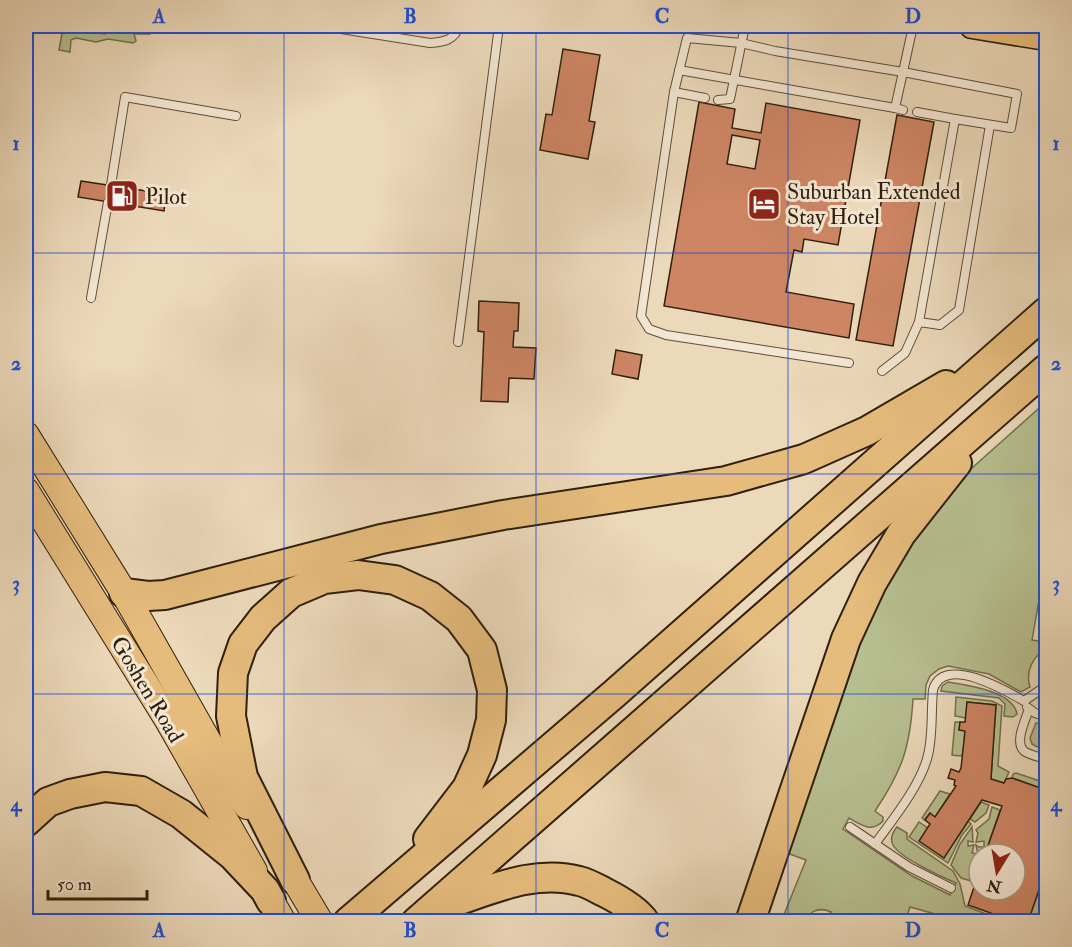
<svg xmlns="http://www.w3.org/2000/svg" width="1072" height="947" font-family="'IM FELL Double Pica',serif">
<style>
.green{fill:#b7bf90;stroke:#72704e;stroke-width:1.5}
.building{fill:#ce8564;stroke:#2e200c;stroke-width:1.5;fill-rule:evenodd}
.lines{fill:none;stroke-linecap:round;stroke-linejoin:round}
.service-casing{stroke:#5e4e38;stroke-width:10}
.primary-casing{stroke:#2e200c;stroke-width:27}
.trunk-casing{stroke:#2e200c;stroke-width:28}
.motorway-casing{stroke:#2e200c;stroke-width:32}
.service{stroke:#f3e6d2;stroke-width:8}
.primary{stroke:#e6bc7d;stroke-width:24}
.trunk{stroke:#e6bc7d;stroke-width:26}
.motorway{stroke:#e6bc7d;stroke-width:28}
.grid{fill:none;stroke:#1d4ed8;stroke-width:1.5;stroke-opacity:0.55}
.labels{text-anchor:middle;stroke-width:6;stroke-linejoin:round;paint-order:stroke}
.poi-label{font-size:22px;fill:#2e200c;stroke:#f3e6d2;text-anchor:start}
.street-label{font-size:22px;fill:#2e200c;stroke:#f3e6d2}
.neatline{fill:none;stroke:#1d4ed8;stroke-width:2}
.grid-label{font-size:20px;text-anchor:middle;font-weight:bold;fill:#1d4ed8}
</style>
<rect width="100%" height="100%" fill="#ecd9ba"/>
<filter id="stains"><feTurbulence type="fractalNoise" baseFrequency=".00333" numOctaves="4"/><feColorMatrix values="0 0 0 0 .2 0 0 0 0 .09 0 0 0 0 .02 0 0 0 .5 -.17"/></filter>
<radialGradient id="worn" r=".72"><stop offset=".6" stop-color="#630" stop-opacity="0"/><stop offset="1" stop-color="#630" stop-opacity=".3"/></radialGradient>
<!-- green -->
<g class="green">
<polygon points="95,26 144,26 153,31 150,34 134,34 136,41 133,43 108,39 96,42 76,38 71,40 70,52 59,50 62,33 65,30 105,34 106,28"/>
<path d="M1046 402V560L1032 640 1046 642V648C1033 657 1025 671 1030 687L1021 692 989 674 948 666 939 669 930 676 926 685 925 699H913C910 748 902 771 875 811L883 817V821C872 833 861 825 849 818L843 829 912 876 950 895 956 883C942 877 900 858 893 845 890 839 892 833 897 827L907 833V839L953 871 960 884 965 906 1005 921H960L910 907 907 916 896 919 882 915 864 921H823L831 912C818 906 811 912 802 921L781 922 806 860 787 853 857 648 900 555 954 484Z"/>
<path d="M948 682C967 685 1013 691 1017 714L1013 717 1004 716 1005 704 999 698 941 691 942 686Z"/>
<polygon points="956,697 992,701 1002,706 998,766 1009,772 1004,783 991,779 996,705 967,702 966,718 955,716"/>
<polygon points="955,722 960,722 959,730 965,731 963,755 960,756 952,755"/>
<polygon points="1036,723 1041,723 1046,726 1040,746 1037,747 1032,744 1030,738"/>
<polygon points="1016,773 1046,783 1046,790 1012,778 1013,774"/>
<polygon points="940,791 950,794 935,817 930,813 924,820 922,818"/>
<polygon points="981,802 989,805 986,813 975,822 970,819"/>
<polygon points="992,807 1000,810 985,854 979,854 979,872 975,882 961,878 951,865 960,844 972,827 973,842 968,841 968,846 974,845 972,853 978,854 976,845 979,847 984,847 984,841 976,842 978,833 976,830 989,819"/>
<polygon points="968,821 971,824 962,835 948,863 909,837 919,822 928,828"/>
<polygon points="1043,878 1046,879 1046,891 1037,918 1046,921 1028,922"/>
</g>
<!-- building -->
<g class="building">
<polygon points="563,49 600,55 589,121 595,122 588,159 540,150 546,114 552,115"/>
<path d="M699 102 735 109 732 128 761 133 766 103 860 120 838 245 804 239 802 252 794 250 786 292 854 304 849 338 664 306ZM732 135 760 140 755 169 727 164Z"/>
<polygon points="897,115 934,122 893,346 856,340"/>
<polygon points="81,181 166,194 164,211 78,197"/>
<polygon points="479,301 519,303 518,331 514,331 513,347 536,348 534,379 509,378 508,402 481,401 484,332 478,331"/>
<polygon points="616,350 642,355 638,379 612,374"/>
<polygon points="967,702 996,705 991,779 1004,783 1006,779 1012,778 1046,790 1046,879 1043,878 1028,922 1016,922 968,905 979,872 979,890 1015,890 1015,854 985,854 1002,806 982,800 944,858 919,841 930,824 925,820 930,813 935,817 956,786 954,785 955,780 948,778 951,769 959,772 961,768 965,731 959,730 960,722 965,722"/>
<polygon points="1046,891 1046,921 1037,918"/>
</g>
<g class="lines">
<!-- service casing -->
<g class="service-casing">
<g id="service">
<path d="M322 26 430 43C444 42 455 40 459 26"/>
<polyline points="679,70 895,108"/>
<polyline points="674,92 705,98"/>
<polyline points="718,100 730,99 745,26"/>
<polyline points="917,112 955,119"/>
<polyline points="111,185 125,97 236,116"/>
<polyline points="91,298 108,202"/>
<polyline points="919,322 940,325 959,310 990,125"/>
<polyline points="458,342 499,26"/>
<polyline points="849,363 666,335 649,329 641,316 674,92 687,38 741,43 775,51 903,72 895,108 903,110"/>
<polyline points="882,371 905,353 919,322 955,119 1011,128 1017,94 903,72 913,26"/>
<polyline points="1027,707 1035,713 1046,717"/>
<path d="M1029 709C1026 719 1014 742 1024 751 1029 755 1040 757 1046 759"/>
<polyline points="850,827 909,867 951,888"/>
<path d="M875 844C893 819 921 785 928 755 933 735 931 711 933 690 943 654 1005 690 1024 701L1046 686"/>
</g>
</g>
<!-- primary casing -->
<g class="primary-casing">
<polyline id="primary" points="972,26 1046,38"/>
</g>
<!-- trunk casing -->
<g class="trunk-casing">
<g id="trunk">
<polyline points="26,435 124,593 233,785 247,806"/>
<polyline points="26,491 169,722 254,871"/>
<polyline points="295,880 320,922"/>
<polyline points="271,901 283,922"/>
</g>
</g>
<!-- motorway casing -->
<g class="motorway-casing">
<g id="motorway">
<polyline points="124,593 148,596 165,595 381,539 503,515 726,481 804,459 867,431 946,385"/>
<polyline points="26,822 48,802 70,794 105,787 141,791 181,814 232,855 265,890 271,901"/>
<polyline points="295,880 243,777 231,716 233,673 243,644 263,618 291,593 324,579 358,575 395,580 430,596 459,619 482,650 492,690 491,720 482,755 467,788 428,839"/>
<path d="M441 906C485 893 532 868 579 881 588 883 596 888 604 892 618 899 636 909 645 922"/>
<polyline points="348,922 614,694 1046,312"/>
<polyline points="416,922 1046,369"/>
<polyline points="750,922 846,639 872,583 901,534 957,463"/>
</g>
</g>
<!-- service -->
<use href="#service" class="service"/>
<!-- primary -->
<use href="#primary" class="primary"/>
<!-- trunk -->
<use href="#trunk" class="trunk"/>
<!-- motorway -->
<use href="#motorway" class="motorway"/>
</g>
<!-- grid -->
<path class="grid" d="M284 26V922M536 26V922M788 26V922M26 253H1046M26 474H1046M26 694H1046"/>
<!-- icons -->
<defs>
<g id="fuel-square" transform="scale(1.725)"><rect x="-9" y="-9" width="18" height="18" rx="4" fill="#8f2418" stroke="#f3e6d2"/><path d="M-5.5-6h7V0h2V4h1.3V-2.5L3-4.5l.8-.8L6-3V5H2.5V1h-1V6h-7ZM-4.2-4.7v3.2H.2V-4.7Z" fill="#fff"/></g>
<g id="hotel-square" transform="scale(1.725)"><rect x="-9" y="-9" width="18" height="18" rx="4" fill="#8f2418" stroke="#f3e6d2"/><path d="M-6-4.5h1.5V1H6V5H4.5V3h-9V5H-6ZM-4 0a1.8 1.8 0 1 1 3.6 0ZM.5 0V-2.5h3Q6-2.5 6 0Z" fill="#fff"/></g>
</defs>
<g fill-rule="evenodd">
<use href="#fuel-square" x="122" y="196"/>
<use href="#hotel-square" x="764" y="204"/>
</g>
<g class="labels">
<!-- poi labels -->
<g class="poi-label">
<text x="787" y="199">Suburban Extended<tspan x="787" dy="25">Stay Hotel</tspan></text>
<text x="145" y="204">Pilot</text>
</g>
<!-- street labels -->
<g class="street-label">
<text transform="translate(148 689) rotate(59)" y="8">Goshen Road</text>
</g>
</g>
<!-- margin -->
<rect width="1072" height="947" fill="none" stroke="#ecd9ba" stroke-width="66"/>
<!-- north arrow -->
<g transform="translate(997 872) rotate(191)"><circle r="28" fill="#f3e6d2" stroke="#a49783" stroke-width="1.5"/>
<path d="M0-4.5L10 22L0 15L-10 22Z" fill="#8f2418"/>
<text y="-9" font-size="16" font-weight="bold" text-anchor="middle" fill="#2e200c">N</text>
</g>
<!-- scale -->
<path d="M48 890v9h99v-9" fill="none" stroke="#2e200c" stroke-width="3"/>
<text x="57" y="890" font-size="18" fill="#2e200c" stroke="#f3e6d2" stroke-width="4.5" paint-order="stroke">50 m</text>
<rect x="33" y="33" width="1006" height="881" class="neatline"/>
<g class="grid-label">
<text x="159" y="23">A</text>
<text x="410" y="23">B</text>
<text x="662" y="23">C</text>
<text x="913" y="23">D</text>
<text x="16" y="150">1</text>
<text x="1056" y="150">1</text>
<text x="16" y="370">2</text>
<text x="1056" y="370">2</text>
<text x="16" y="590">3</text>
<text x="1056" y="590">3</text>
<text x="16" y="811">4</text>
<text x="1056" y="811">4</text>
<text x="159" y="937">A</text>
<text x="410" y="937">B</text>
<text x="662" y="937">C</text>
<text x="913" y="937">D</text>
</g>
<rect width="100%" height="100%" filter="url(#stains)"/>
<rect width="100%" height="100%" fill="url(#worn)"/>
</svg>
